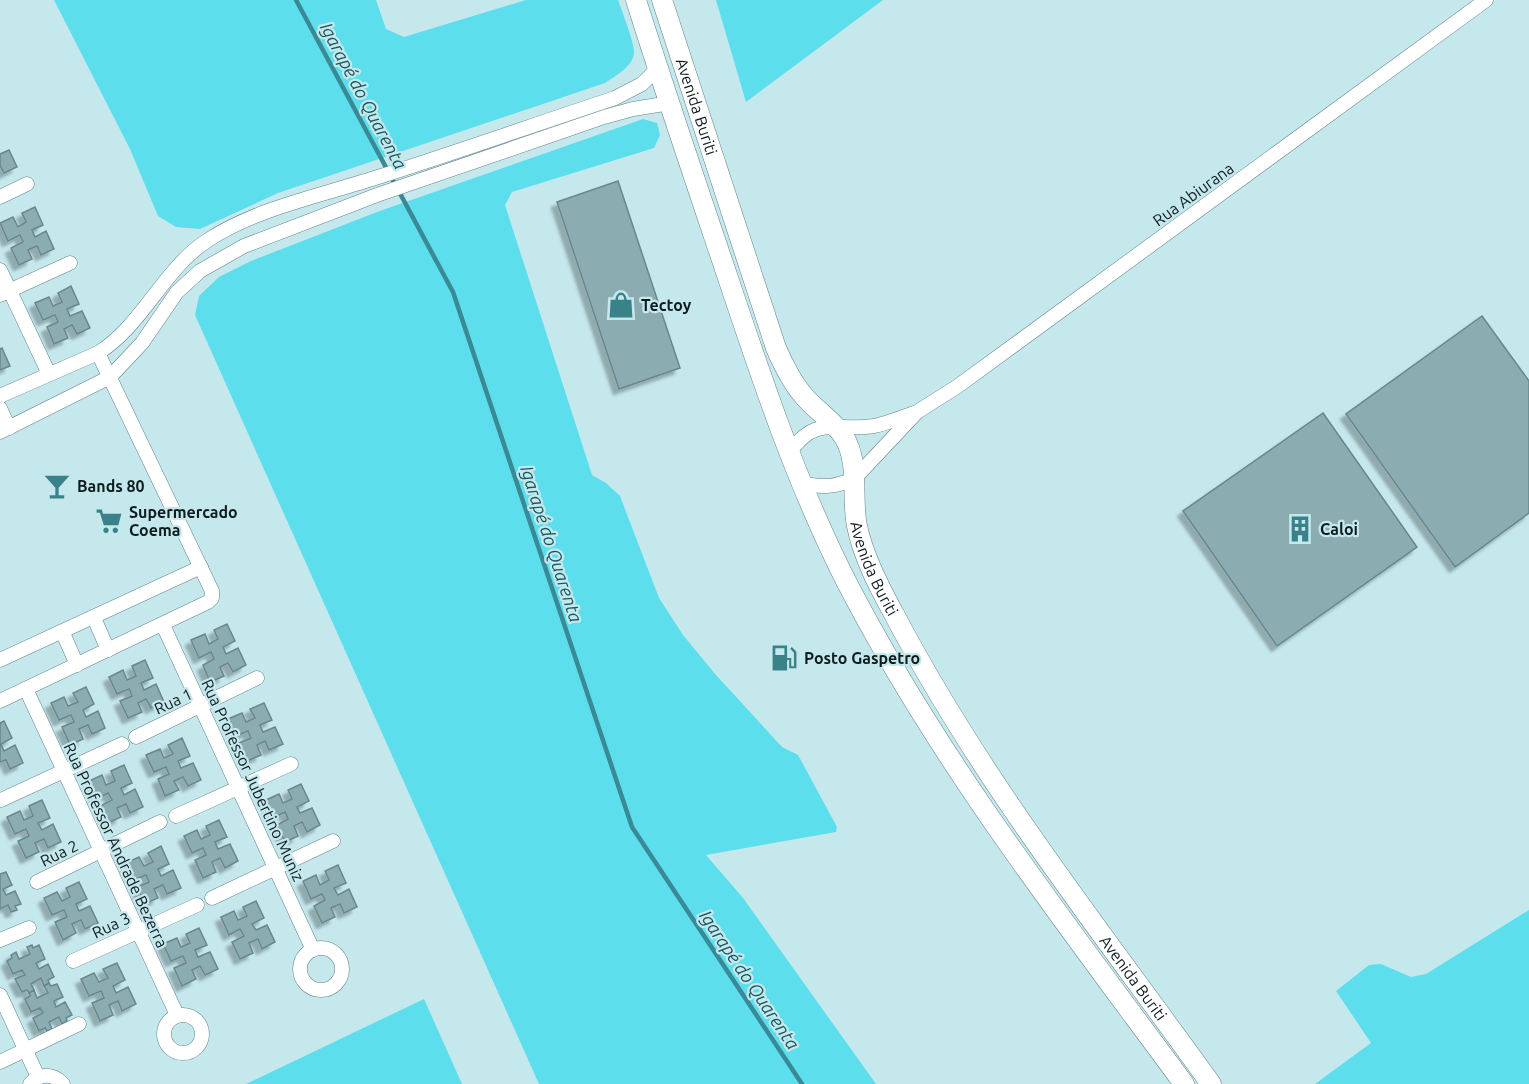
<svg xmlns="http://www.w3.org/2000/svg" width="1529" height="1084" font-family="Ubuntu,sans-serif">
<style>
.green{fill:#5cdeed}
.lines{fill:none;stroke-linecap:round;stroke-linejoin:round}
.stream{stroke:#398a94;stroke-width:4.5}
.building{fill:#8bacb1;stroke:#67888c;stroke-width:1.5;filter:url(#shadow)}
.minor-casing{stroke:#638387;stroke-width:15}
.secondary-casing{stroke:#638387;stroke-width:21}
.minor{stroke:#fff;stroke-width:14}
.secondary{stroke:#fff;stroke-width:20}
.labels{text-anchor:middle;stroke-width:4.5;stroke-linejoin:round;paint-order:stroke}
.street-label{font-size:16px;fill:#0f1c1e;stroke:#c5e8ed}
.poi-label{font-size:16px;font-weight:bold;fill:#0f1c1e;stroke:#c5e8ed;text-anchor:start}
.water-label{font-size:18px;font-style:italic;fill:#19575e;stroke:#c5e8ed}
</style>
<defs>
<filter id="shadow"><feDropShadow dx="-5.5" dy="5.5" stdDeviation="1.5" flood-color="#0004"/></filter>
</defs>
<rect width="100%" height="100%" fill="#c5e8ed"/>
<!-- green -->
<g class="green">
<path d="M54 0H376L386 29 404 37 526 0H618C622 11 634 42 634 52 634 66 615 76 605 83L278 193 200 229 176 227 158 216 130 149Z"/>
<polygon points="716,0 883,0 746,102"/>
<polygon points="643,119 657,123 660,135 654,148 512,192 505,205 592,475 606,483 620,496 659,598 683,635 716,675 782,747 798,755 837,827 836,832 706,855 743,898 876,1084 539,1084 195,315 199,296 219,277 251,261 377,212"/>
<polygon points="1529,910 1529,1084 1315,1084 1371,1043 1336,991 1369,965 1381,964 1411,977 1426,974"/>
<polygon points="424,999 462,1084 246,1084"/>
</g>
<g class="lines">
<!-- stream -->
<polyline class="stream" points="296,0 453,292 632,827 802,1084"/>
</g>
<!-- building -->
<g class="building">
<polygon points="9,150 17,167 4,173 0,165 0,154"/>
<polygon points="618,181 680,368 619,389 557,202"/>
<polygon points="35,207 43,225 32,230 35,237 46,231 54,249 41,255 37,246 28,250 32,259 19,265 11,248 23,242 20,235 8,241 0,223 13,217 18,227 26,222 22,213"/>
<polygon points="71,286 79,304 67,309 70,316 82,311 90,328 77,334 72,325 64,329 68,338 54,344 47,327 58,322 55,315 43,320 35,303 49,297 53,306 62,302 58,293"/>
<polygon points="1482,316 1529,381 1529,513 1455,567 1346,414"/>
<polygon points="2,348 10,366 0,370 0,349"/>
<polygon points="1323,413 1417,547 1277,646 1183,511"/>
<polygon points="227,624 235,641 223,647 226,654 238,648 246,665 233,672 228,663 220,667 224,676 210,682 203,665 214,659 211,652 199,658 191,640 205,634 209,644 218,639 214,630"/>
<polygon points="145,660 153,678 141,683 144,690 156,684 164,702 151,708 146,699 138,703 142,712 128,718 120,701 132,696 129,689 117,694 109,677 123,670 127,680 136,676 132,666"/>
<polygon points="86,687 94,704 83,710 86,717 98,711 105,728 92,734 88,725 79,729 83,739 70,745 62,727 74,722 71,715 59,720 51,703 64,697 68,706 78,702 73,693"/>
<polygon points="264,703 272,720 260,725 263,732 275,727 283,744 269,750 265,741 257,745 261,755 247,761 239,743 251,738 248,731 236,736 228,719 242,713 246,722 255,718 250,709"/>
<polygon points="4,721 12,738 1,744 4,751 15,745 23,763 10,769 6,760 0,762 0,723"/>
<polygon points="182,738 190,756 178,761 181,768 193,763 201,780 188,786 183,777 174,781 179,790 165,796 158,779 169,774 166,767 154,772 146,755 160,749 164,758 173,754 168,745"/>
<polygon points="124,765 132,783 121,788 124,795 135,789 143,807 130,813 126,804 117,808 121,817 108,823 100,806 112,800 108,793 97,799 89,781 102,775 106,785 115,781 111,771"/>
<polygon points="301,784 309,801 297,807 300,813 312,808 320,825 307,832 302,822 294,826 298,836 285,842 277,825 288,819 285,812 273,818 266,800 279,794 283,803 292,799 288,790"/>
<polygon points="42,800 50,818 38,823 42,830 53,824 61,842 48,848 44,839 35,843 39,852 26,858 18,841 29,836 26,829 15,834 7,817 20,811 24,820 33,816 29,806"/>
<polygon points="219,820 227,837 215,842 218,849 230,844 238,861 225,868 220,858 212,862 216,872 203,878 195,860 206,855 203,848 192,853 184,836 197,830 201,839 210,835 206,826"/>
<polygon points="161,846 169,864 158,869 161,876 173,870 181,888 167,894 163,885 154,889 158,898 145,904 137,887 149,882 146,875 134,880 126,863 139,857 144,866 153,862 148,853"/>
<polygon points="338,865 346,883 334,888 338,895 349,889 357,907 344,913 340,904 331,908 335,917 322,923 314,906 325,900 322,894 311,899 303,881 316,875 320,885 329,880 325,871"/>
<polygon points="6,872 12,885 3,889 6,895 15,891 21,904 15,906 17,910 11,912 8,905 0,909 0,874"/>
<polygon points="79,882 87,899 76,904 79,911 90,906 98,923 85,929 81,920 72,924 76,933 63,940 55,922 67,917 64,910 52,915 44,898 57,892 62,901 70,897 66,888"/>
<polygon points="256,901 264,918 252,924 256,930 267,925 275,942 262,949 258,939 249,943 253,953 240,959 232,942 244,936 240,929 229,935 221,917 234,911 238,920 247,916 243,907"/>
<polygon points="199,928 207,945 195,950 198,957 210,952 218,969 205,975 200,966 192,970 196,979 182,986 174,968 186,963 183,956 171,961 163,944 177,938 181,947 190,943 186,934"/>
<polygon points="32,945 33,948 39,945 45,959 36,963 39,969 48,964 54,977 48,980 49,983 44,986 41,978 31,984 34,990 29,993 27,990 22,992 15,979 25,975 22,970 13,974 7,961 12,958 11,955 16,952 19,959 30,954 27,947"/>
<polygon points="117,963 125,980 113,986 116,993 128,987 136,1004 122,1011 118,1001 109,1005 113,1015 100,1021 92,1003 104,998 101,991 89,996 81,979 94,973 99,982 108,978 103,969"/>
<polygon points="49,983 51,986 57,984 63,997 54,1001 56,1007 65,1002 72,1015 66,1018 67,1021 62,1024 59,1017 49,1022 52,1029 47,1031 45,1028 39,1031 33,1018 43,1013 40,1008 31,1012 25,999 30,996 29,993 34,990 37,998 48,993 44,986"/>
</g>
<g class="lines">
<!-- minor casing -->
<g class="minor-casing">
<g id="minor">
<polyline points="0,197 27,184"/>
<polyline points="0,270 49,374"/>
<polyline points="0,295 70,263"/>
<path d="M0 396 98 353C143 325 163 269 208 240 257 208 323 195 378 177 457 152 536 124 615 98L642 84 658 68"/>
<polyline points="0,408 9,428"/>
<polyline points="0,432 110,377 142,343 177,292 200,271 244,246 377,195 604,117 633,109 670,103"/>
<path d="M790 452C816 414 837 432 874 426 888 423 902 417 915 413"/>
<path d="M802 483C822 488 835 487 854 479L917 412 958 386 1486 0"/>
<polyline points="94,618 108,650"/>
<polyline points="163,625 313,950"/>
<polyline points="63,633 77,665"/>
<polyline points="0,660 201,567"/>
<polyline points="26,689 177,1015"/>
<polyline points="0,701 208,602 212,598 212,591 98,353"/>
<polyline points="136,737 257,678"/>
<polyline points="1,800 122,744"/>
<polyline points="176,816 291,764"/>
<polyline points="37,882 160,822"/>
<polyline points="212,898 333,841"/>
<polyline points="0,940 29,928"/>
<circle cx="321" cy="969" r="21"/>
<polyline points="73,961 197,905"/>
<polyline points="0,995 38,1077"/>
<circle cx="183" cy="1034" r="19"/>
<polyline points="0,1062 79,1024"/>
<path d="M30 1084C40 1073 53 1073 63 1084"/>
</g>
</g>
<!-- secondary casing -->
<g class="secondary-casing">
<g id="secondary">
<path d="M636 0C665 92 696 183 727 275 761 377 796 482 845 579 938 760 1064 921 1184 1084"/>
<path id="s1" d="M662 0 776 348C783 364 791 381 803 395 815 410 834 421 844 437 860 463 851 497 857 526 863 556 879 587 894 614 982 782 1101 931 1211 1084"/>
</g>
</g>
<!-- minor -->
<use href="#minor" class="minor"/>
<!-- secondary -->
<use href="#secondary" class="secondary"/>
</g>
<!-- icons -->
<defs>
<g id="shop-bare" transform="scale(2.07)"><path d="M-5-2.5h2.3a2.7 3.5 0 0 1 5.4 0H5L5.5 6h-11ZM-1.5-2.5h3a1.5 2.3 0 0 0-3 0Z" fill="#3a828a" stroke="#c5e8ed" stroke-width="2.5" paint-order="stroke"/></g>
<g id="bar-bare" transform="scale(2.07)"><path d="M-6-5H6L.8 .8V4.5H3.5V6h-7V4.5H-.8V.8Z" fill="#3a828a" stroke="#c5e8ed" stroke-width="2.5" paint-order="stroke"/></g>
<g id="supermarket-bare" transform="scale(2.07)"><path d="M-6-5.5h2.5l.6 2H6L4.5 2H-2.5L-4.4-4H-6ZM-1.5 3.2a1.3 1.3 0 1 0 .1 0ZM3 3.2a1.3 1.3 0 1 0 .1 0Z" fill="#3a828a" stroke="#c5e8ed" stroke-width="2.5" paint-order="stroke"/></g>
<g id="building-bare" transform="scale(2.07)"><path d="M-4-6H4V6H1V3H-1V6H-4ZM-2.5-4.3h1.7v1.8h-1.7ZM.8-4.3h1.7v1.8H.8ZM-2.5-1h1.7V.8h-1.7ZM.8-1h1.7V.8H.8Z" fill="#3a828a" stroke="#c5e8ed" stroke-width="2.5" paint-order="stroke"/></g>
<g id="fuel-bare" transform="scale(2.07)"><path d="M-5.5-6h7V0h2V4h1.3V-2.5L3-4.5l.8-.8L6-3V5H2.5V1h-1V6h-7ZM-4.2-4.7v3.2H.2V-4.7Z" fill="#3a828a" stroke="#c5e8ed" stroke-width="2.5" paint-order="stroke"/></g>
</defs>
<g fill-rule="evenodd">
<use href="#shop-bare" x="621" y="305"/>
<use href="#bar-bare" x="57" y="486"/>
<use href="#supermarket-bare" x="109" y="521"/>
<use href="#building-bare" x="1300" y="529"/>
<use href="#fuel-bare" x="784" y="658"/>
</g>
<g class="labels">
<!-- street labels -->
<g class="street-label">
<text dy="6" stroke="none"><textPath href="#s1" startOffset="112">Avenida Buriti</textPath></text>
<text transform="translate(1193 194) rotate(-36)" y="6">Rua Abiurana</text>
<text dy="6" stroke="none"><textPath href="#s1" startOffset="616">Avenida Buriti</textPath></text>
<text transform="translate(173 701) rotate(-25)" y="6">Rua 1</text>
<text transform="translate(253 780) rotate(65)" y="6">Rua Professor Jubertino Muniz</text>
<text transform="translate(116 845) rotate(65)" y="6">Rua Professor Andrade Bezerra</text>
<text transform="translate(59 853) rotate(-26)" y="6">Rua 2</text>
<text transform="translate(111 925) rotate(-25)" y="6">Rua 3</text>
<text dy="6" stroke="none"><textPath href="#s1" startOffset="1102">Avenida Buriti</textPath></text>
</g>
<!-- poi labels -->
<g class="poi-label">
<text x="641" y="311">Tectoy</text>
<text x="77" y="492">Bands 80</text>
<text x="129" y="518">Supermercado<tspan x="129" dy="18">Coema</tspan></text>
<text x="1320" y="535">Caloi</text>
<text x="804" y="664">Posto Gaspetro</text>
</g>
<!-- water labels -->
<g class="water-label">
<text transform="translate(363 96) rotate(62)" y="6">Igarapé do Quarenta</text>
<text transform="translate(551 544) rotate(72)" y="6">Igarapé do Quarenta</text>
<text transform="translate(749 980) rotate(56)" y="6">Igarapé do Quarenta</text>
</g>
</g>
</svg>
